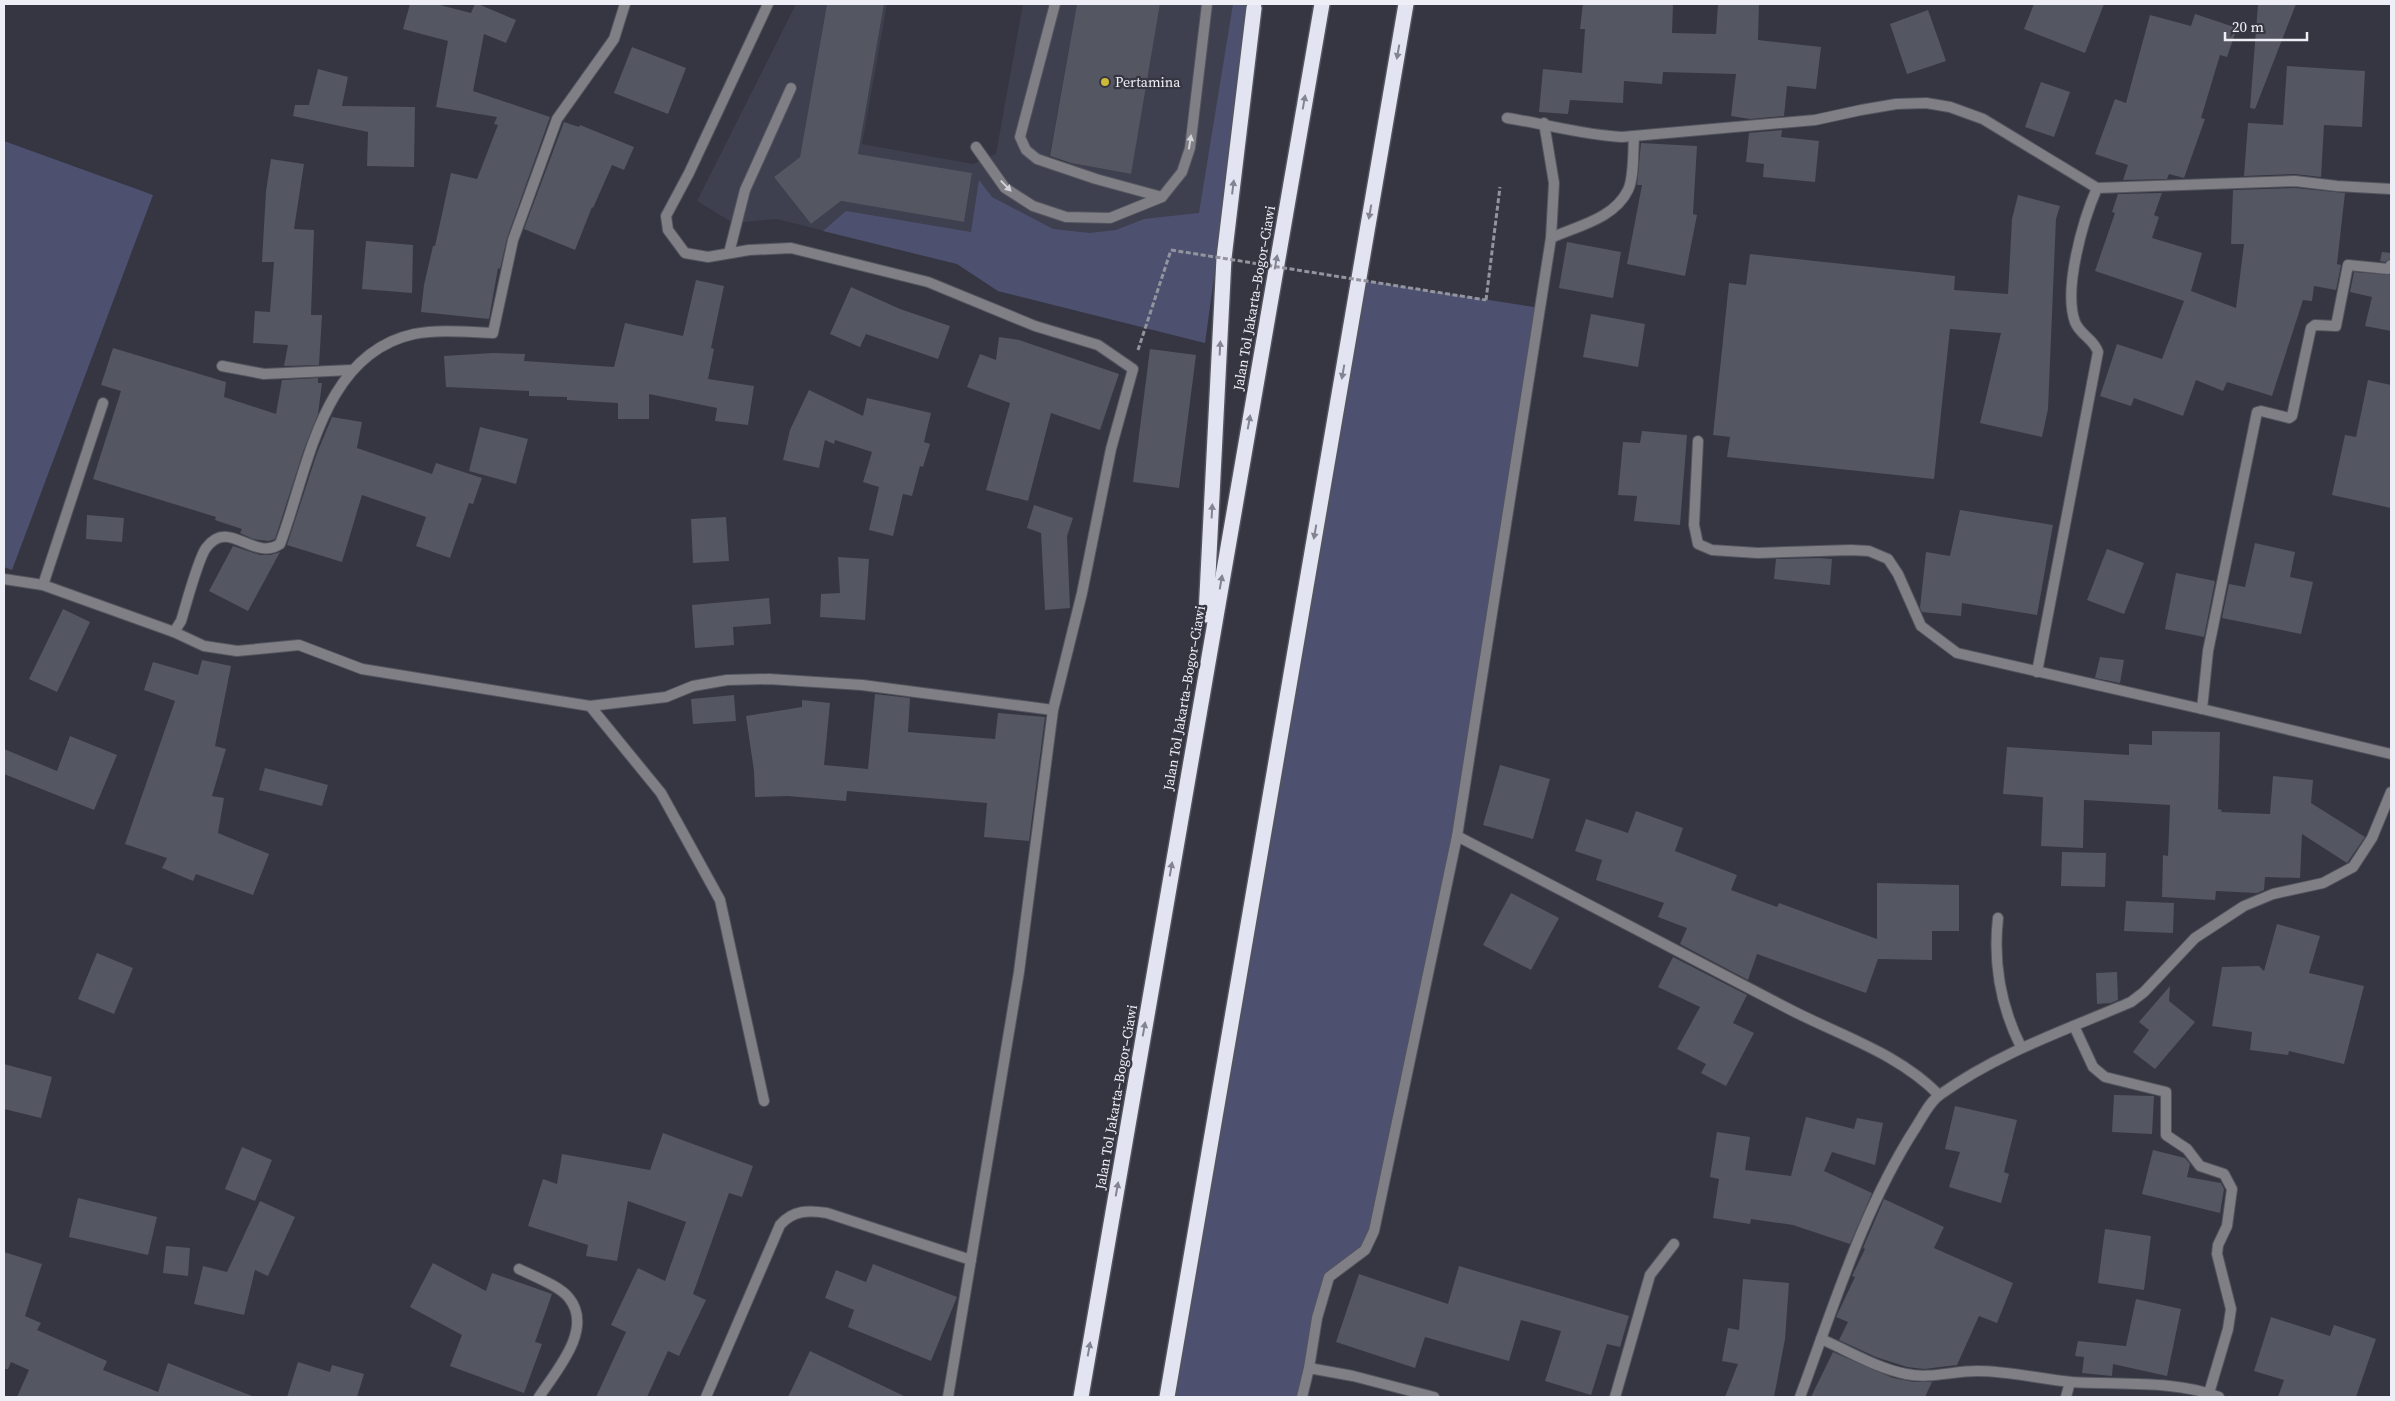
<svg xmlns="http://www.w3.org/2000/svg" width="2395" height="1401" font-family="'Source Serif 4',serif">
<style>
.built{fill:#3e4050}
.green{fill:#4d516f}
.building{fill:#545662}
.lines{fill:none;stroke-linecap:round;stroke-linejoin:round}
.lane-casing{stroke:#53545e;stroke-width:12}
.street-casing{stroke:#53545e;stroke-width:12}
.highway-casing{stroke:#53545e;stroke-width:18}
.path{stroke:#93949d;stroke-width:3;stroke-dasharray:5 2.5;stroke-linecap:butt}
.lane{stroke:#7f7f85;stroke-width:10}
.street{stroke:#7f7f85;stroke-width:10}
.highway{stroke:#e2e4f2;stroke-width:15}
.path-bridge{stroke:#93949d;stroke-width:3;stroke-dasharray:5 2.5;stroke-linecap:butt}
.oneway{fill:#838491}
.oneway2{fill:#d2d3da}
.poi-dot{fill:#ceb837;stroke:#353641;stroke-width:2}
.labels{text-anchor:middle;stroke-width:4.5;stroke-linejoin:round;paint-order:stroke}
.poi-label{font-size:14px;fill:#eeeff6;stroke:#353641;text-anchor:start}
.street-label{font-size:14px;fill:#eeeff6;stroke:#353641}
</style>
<rect width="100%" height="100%" fill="#353641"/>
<!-- built -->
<polygon class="built" points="796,4 827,4 800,157 774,177 811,224 841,201 964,222 972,173 858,154 884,4 887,4 862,144 973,164 996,154 1023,4 1077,4 1049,159 1130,174 1160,4 1251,4 1205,343 998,291 957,264 777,219 733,223 697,201"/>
<!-- green -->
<g class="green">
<polygon points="1233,4 1251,4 1205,343 998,291 957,264 823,231 846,211 971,232 979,180 992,197 1053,229 1090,233 1116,230 1144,219 1199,213"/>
<polygon points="4,141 153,195 12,570 4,567"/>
<polygon points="1360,280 1540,308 1457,836 1365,1250 1329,1277 1306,1397 1167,1397"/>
</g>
<!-- building -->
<g class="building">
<polygon points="410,4 436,4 471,13 475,4 478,4 516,20 506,43 484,34 473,91 550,117 507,238 500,269 498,268 489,319 421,312 424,285 433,246 435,246 451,173 477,179 498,125 494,124 497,117 436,107 448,41 403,29"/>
<polygon points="827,4 884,4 858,154 972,173 964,222 841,201 811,224 774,177 800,157"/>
<polygon points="1077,4 1160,4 1131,174 1071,163 1050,156"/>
<polygon points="1583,4 1673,4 1672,33 1716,34 1718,4 1759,4 1758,40 1821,47 1816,89 1787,86 1784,116 1750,119 1731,116 1736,74 1663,72 1662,84 1624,81 1623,103 1570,100 1568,114 1539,112 1543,69 1582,73 1585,29 1580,29"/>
<polygon points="2034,4 2104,4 2085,53 2024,29"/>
<polygon points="2258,4 2296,4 2255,109 2250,108"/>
<polygon points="1928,10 1946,61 1907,74 1890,24"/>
<polygon points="2195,14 2237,28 2227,57 2220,55 2201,118 2205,119 2184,178 2169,174 2167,179 2123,180 2128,165 2095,154 2115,99 2126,103 2150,15 2191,26"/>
<polygon points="632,47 686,68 668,114 614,93"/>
<polygon points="2287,66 2365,71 2362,127 2324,125 2321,177 2295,174 2244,176 2248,123 2283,125"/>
<polygon points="318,69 348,77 342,106 415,107 414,167 367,166 368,132 293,116 295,105 309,105"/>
<polygon points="2041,82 2070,92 2054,137 2025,127"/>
<polygon points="564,122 579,127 580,125 634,147 624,170 612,165 593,208 592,207 575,250 524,229"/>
<polygon points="1782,130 1781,137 1819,141 1815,182 1763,177 1764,164 1746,162 1749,133"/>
<polygon points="1641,143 1697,146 1693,214 1697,215 1685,276 1627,264 1642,185 1637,185"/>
<polygon points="271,159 304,164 294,229 314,230 311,315 322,315 319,365 284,366 288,345 253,343 255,311 270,312 274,262 262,262 266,191"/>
<polygon points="2295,188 2345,193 2337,264 2341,265 2336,290 2314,286 2312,301 2303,300 2272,396 2227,382 2223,391 2196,380 2183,416 2134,398 2131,406 2100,396 2117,344 2162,359 2184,301 2095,271 2115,213 2112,212 2118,194 2162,193 2154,215 2159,217 2152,238 2202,253 2191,291 2236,308 2244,244 2231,244 2233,190"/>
<polygon points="2018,195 2060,206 2056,219 2048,409 2042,437 1980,423 2001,333 1950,329 1934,479 1727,457 1730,437 1713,435 1729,283 1746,285 1750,254 1955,276 1954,290 2008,294 2012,219"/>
<polygon points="366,241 413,245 412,293 362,289"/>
<polygon points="1567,242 1621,252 1613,298 1559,288"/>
<polygon points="2382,252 2391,253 2391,258 2385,262 2380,261"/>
<polygon points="2354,272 2391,275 2391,331 2365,326 2372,297 2350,292"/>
<polygon points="696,280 724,286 711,348 714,349 708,379 754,386 748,425 715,421 717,408 649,394 649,419 618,419 618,403 567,400 567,397 529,396 529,391 446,387 444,356 493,353 525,354 524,361 614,367 625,323 683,336"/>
<polygon points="851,287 900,309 950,326 938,359 866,334 860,347 830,334"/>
<polygon points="1591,314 1645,324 1638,367 1583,357"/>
<polygon points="999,337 1019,340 1119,374 1100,430 1051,413 1028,501 986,490 1010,403 967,387 980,354 996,360"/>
<polygon points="113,348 226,382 224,397 276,414 282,380 318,378 318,383 322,383 318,414 304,449 275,539 269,541 253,539 240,533 242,529 215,520 216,517 93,479 121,391 101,385"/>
<polygon points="1150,349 1196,355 1179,488 1133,482"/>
<polygon points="2368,380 2391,385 2391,508 2332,495 2345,435 2356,437"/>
<polygon points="809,390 863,416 867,398 931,413 924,442 930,444 923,467 920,466 912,496 903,494 893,536 869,530 879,487 863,482 872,452 835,440 834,444 825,440 819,468 783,460 790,430"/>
<polygon points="332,417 362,422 357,448 432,474 436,463 482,478 473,504 469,503 450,558 416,546 426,517 362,495 342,562 287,545 317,453"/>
<polygon points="480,427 528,439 516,484 469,471"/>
<polygon points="1642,431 1687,435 1680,525 1634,521 1637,496 1618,495 1623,442 1640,443"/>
<polygon points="1034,505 1073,518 1067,536 1070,608 1045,610 1041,533 1027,528"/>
<polygon points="1960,510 2053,525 2037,615 1962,603 1961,616 1922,612 1920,608 1926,552 1950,556"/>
<polygon points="87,515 124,518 122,542 86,539"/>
<polygon points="726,517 729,561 693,563 691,519"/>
<polygon points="2255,543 2295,552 2290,577 2313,582 2301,634 2222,618 2229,584 2245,587"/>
<polygon points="233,546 260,555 270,555 280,552 248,611 209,591"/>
<polygon points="2107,549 2144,563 2124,614 2087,600"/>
<polygon points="838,557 869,559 865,620 820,617 821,594 840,593"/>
<polygon points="1819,558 1832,559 1830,585 1774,579 1776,559"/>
<polygon points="2176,573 2215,581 2204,637 2165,629"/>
<polygon points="769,598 771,624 733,627 734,645 695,648 692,605"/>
<polygon points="63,609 90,622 57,692 29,679"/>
<polygon points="2100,657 2124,660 2120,683 2095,678"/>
<polygon points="202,660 231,666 215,746 226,749 212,796 224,798 218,833 269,854 253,895 196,874 193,881 162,868 167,858 125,844 175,701 144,690 153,662 198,675"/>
<polygon points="875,694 910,698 908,732 995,739 998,713 1045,717 1029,841 984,837 987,803 847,791 846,801 788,796 755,797 754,771 746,716 802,707 802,700 830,703 824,765 868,769"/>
<polygon points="734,695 736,721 693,724 691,699"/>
<polygon points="2152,731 2220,732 2218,809 2222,810 2221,812 2270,814 2273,776 2313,780 2311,803 2365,837 2347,863 2302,834 2300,878 2265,877 2264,890 2257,893 2216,891 2215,900 2162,897 2163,855 2168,856 2170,805 2084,800 2083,848 2041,846 2043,797 2003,794 2007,747 2129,755 2129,744 2152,745"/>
<polygon points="70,736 117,755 94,810 4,774 4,749 57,771"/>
<polygon points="1500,765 1550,779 1533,839 1483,825"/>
<polygon points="265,768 328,785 322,806 259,790"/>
<polygon points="1636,811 1683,828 1675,851 1737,875 1731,890 1777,907 1779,903 1877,939 1877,883 1959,885 1959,931 1932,931 1932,960 1878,959 1866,993 1757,954 1748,980 1680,944 1687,928 1658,917 1664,903 1596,880 1602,860 1575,851 1586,819 1628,833"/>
<polygon points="2062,852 2106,853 2105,887 2061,886"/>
<polygon points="1511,893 1559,918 1531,970 1483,945"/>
<polygon points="2126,901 2174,903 2173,933 2124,931"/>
<polygon points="2277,924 2320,936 2309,973 2364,986 2344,1064 2289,1051 2288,1055 2250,1050 2252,1032 2212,1026 2222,967 2259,966 2264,971"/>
<polygon points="97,953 133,968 114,1014 78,999"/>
<polygon points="1673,957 1747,995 1733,1023 1754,1033 1726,1086 1701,1073 1706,1064 1677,1049 1700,1007 1658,987"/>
<polygon points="2117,972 2118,1000 2111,1003 2097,1004 2096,973"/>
<polygon points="2170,986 2169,1001 2195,1022 2155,1069 2133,1052 2149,1030 2139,1022"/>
<polygon points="4,1064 52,1077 41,1118 4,1109"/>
<polygon points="2114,1095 2154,1096 2152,1134 2112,1132"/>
<polygon points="1955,1106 2017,1120 2004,1172 2009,1174 2001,1203 1949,1187 1960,1152 1945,1149"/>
<polygon points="1806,1117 1854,1129 1857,1118 1883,1123 1875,1165 1832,1152 1824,1171 1872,1193 1850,1244 1793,1225 1751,1219 1750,1224 1713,1218 1719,1179 1710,1177 1717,1132 1750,1137 1745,1170 1791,1176"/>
<polygon points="663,1133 753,1166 742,1197 729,1193 693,1294 706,1300 679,1356 668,1351 647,1397 596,1397 626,1332 611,1325 638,1268 665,1281 686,1222 628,1201 617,1261 586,1256 588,1245 528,1226 543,1179 557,1184 562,1154 650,1170"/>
<polygon points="242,1147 272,1160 255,1201 225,1189"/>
<polygon points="2153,1150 2185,1158 2190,1164 2187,1177 2221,1183 2224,1189 2220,1213 2142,1194"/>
<polygon points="78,1198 157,1217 148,1255 69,1237"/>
<polygon points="1884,1199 1944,1227 1934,1248 2013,1283 1997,1323 1979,1316 1957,1365 1924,1369 1907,1367 1876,1357 1839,1340 1848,1322 1836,1317 1855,1277 1852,1276 1865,1249 1863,1248"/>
<polygon points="260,1201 295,1217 268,1276 255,1270 244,1315 194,1304 203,1266 227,1272"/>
<polygon points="2105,1229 2151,1236 2144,1290 2098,1283"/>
<polygon points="166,1246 190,1248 188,1276 163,1273"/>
<polygon points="4,1252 42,1264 25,1316 41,1323 37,1330 107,1361 103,1370 158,1392 168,1363 252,1396 252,1397 17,1397 29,1370 11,1362 8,1369 4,1369"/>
<polygon points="433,1263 486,1291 492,1273 552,1294 535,1342 542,1344 524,1393 450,1366 462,1335 410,1307"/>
<polygon points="873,1264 957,1297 931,1361 848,1327 854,1310 825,1298 836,1270 866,1282"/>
<polygon points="1459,1266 1629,1316 1620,1347 1607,1344 1591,1395 1545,1381 1561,1331 1521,1320 1509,1361 1425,1337 1415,1368 1336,1342 1359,1274 1448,1304"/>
<polygon points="1743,1279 1789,1283 1785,1339 1774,1397 1725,1397 1738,1364 1722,1361 1728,1328 1739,1330"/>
<polygon points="2136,1299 2181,1309 2167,1376 2113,1364 2112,1376 2082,1373 2084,1357 2075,1356 2078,1341 2126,1346"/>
<polygon points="2271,1317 2330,1336 2334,1325 2376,1339 2356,1397 2278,1397 2284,1380 2254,1371"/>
<polygon points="810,1351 906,1397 788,1397"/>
<polygon points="1833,1352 1893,1378 1914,1382 1932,1382 1925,1397 1811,1397"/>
<polygon points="298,1362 330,1372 332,1365 364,1374 357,1397 287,1397"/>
</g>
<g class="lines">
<!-- lane casing -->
<g class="lane-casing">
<g id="lane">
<polyline points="1055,4 1020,137 1026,150 1037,159 1096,179 1162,197"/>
<polyline points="976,147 1005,188 1033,206 1066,217 1110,218 1162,197 1182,172 1190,148 1207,4"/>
<polyline points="729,253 745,190 791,88"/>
<polyline points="1698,441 1694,525 1698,544 1712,550 1758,553 1851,550 1869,551 1888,559 1898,574 1921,626 1957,653 2202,709"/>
</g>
</g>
<!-- street casing -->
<g class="street-casing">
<g id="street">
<polyline points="768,4 689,173 666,216 668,230 685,253 708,257 749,250 791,248 928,282 1035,326 1098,345 1133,369 1111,449 1082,593 1053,710 1019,972 948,1397"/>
<path d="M1507 118C1546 124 1583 135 1622 137L1815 120 1861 110 1896 104 1926 103 1950 107 1983 119 2097 188"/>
<path d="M1551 238C1577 226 1614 219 1628 190 1634 178 1633 151 1634 137"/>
<polyline points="2391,265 2388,269 2348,265 2336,326 2315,325 2311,328 2292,416 2289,418 2261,411 2257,412 2208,651 2202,709 2391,754"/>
<polyline points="222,366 264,374 351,370"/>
<polyline points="4,579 43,585 174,632 204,646 237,651 299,645 362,669 590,706 666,697 693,686 727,680 769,679 862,685 1053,710"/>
<polyline points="43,585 103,403"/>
<path d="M174 632 181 621C186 605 198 559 206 548 229 517 253 562 280 544 308 471 321 354 414 334 439 329 467 332 493 333L513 240 557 119 614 39 625 4"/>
<path d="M2037 672 2098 352C2094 339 2080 335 2075 322 2063 289 2083 220 2097 188L2295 181 2337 186 2391 189"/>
<polyline points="590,706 661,793 720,900 764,1101"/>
<path d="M1457 836C1567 894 1678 951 1789 1009 1841 1036 1898 1053 1939 1095"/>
<path d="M1998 918C1993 963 2001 1007 2021 1047"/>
<polyline points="2074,1026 2093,1067 2105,1077 2166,1092 2166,1135 2187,1149 2200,1166 2224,1174 2232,1189 2227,1226 2218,1245 2217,1254 2231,1309 2228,1329 2209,1393"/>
<path d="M519 1269C533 1276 560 1286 569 1298 594 1329 556 1371 539 1397"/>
<path d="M1821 1339C1849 1351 1876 1368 1906 1374 1930 1379 1953 1371 1977 1371 2009 1371 2040 1379 2072 1382 2117 1385 2177 1380 2219 1397"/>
<polyline points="1309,1368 1317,1318 1329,1277 1365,1250 1374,1231 1457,836 1551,238 1554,183 1544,123"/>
<path d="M706 1397 780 1225C793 1210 808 1210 827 1213L971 1260"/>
<polyline points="1302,1397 1309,1368 1353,1376 1434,1397"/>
<polyline points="1615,1397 1650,1275 1674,1244"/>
<path d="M1800 1397C1834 1306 1863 1209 1916 1127 1923 1116 1930 1101 1941 1094 2000 1052 2066 1030 2131 1002L2144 992 2195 938 2244 906 2273 894 2323 883 2353 867 2372 838 2391 792"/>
<polyline points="2066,1397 2070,1382"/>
</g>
</g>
<!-- highway casing -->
<g class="highway-casing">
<g id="highway">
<polyline points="1206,615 1224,258 1254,8"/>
<polyline points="1081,1397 1322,4"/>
<polyline points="1167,1397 1406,4"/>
</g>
</g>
<!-- path -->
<g class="path">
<polyline points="1486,300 1500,187"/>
<polyline points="1138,350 1171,250"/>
</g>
<!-- lane -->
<use href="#lane" class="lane"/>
<!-- street -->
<use href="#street" class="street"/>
<!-- highway -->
<use href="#highway" class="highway"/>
<!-- path-bridge -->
<polyline class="path-bridge" points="1171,250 1486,300"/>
</g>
<!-- one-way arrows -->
<defs><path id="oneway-solid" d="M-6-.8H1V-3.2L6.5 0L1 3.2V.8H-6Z" transform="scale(1.25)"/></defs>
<g class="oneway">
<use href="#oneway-solid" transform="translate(1398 52) rotate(100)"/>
<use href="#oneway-solid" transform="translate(1304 102) rotate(-80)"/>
<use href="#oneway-solid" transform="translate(1233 187) rotate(-83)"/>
<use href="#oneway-solid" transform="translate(1370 212) rotate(100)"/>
<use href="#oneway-solid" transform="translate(1276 262) rotate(-80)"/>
<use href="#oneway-solid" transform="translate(1220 348) rotate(-87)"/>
<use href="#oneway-solid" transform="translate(1343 372) rotate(100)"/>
<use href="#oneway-solid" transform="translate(1249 422) rotate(-80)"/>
<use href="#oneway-solid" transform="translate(1212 511) rotate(-87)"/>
<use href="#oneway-solid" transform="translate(1315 532) rotate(100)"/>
<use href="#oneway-solid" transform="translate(1221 582) rotate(-80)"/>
<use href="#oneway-solid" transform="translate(1171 869) rotate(-80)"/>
<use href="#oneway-solid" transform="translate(1144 1029) rotate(-80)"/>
<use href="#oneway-solid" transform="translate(1117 1189) rotate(-80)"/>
<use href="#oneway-solid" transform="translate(1089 1349) rotate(-80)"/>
</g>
<g class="oneway2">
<use href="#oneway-solid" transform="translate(1190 142) rotate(-81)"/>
<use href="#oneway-solid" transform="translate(1006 186) rotate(46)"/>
</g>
<!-- markers -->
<circle class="poi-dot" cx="1105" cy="82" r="5"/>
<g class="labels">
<!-- poi labels -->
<g class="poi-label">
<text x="1115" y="87">Pertamina</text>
</g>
<!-- street labels -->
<g class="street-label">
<text transform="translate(1254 298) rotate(-80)" y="5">Jalan Tol Jakarta–Bogor–Ciawi</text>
<text transform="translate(1184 698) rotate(-80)" y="5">Jalan Tol Jakarta–Bogor–Ciawi</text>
<text transform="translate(1116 1097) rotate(-80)" y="5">Jalan Tol Jakarta–Bogor–Ciawi</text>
</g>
</g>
<!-- border -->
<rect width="2395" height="1401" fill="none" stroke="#eeeff6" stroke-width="10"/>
<!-- scale -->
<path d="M2225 32v8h82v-8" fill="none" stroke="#eeeff6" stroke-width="2.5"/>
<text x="2232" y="32" font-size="15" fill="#eeeff6" stroke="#353641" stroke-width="4" paint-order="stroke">20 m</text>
</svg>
